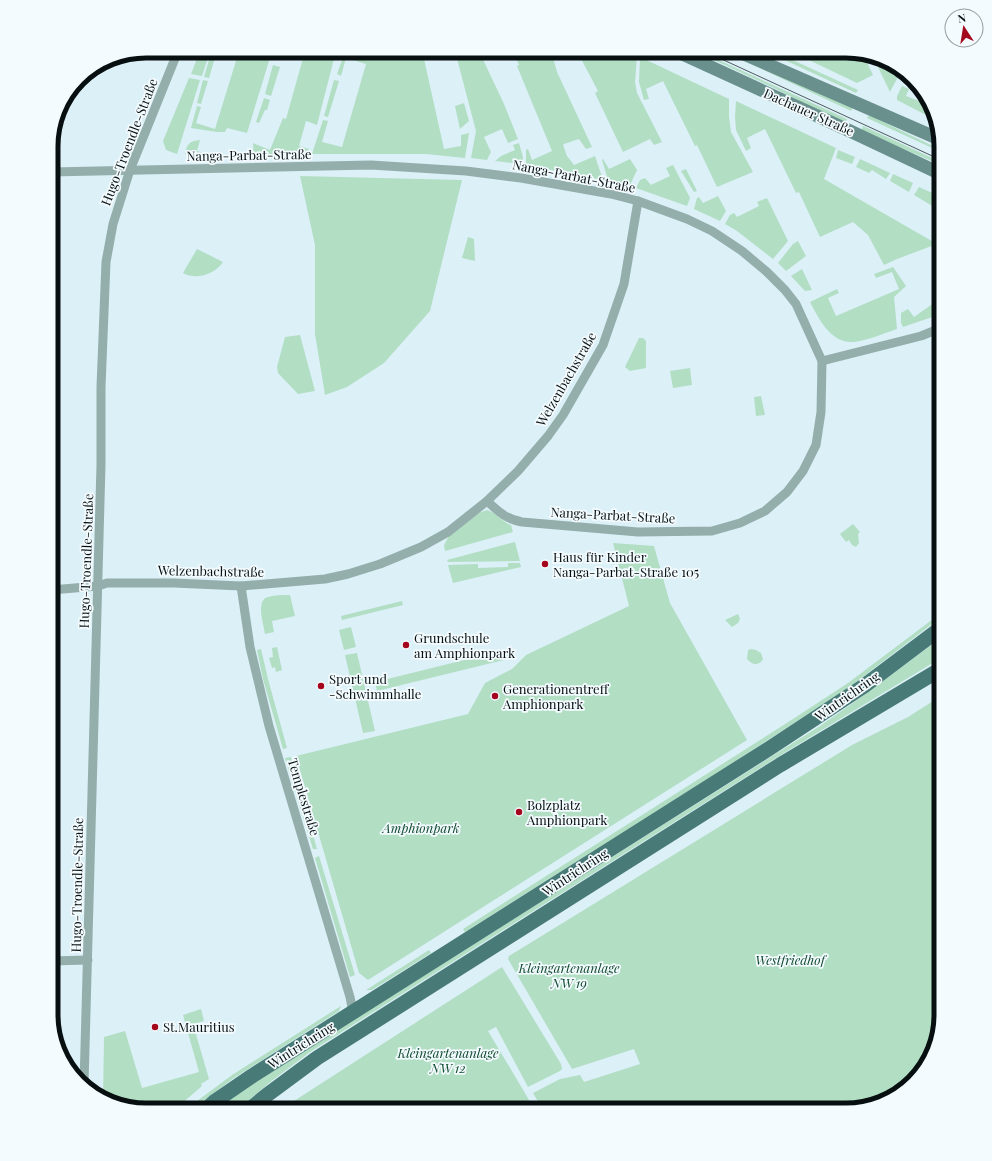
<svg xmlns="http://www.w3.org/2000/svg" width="992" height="1161" font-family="'Playfair Display',serif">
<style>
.green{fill:#b2dec4}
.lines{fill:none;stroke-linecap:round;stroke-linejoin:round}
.street{stroke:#94aeac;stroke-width:9}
.secondary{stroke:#69908d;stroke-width:13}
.primary{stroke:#487a77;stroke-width:15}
.tram{stroke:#4f5a5e;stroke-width:1}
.poi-dot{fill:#a3061d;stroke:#f3fbfe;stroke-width:1.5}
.labels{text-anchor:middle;stroke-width:3.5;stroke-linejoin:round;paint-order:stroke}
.street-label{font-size:13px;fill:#080f11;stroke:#f3fbfe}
.poi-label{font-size:13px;fill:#080f11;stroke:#f3fbfe;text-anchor:start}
.park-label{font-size:13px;font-style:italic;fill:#104a2f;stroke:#f3fbfe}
.rim{fill:none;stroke:#080f11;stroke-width:5}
</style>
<rect width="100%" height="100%" fill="#dcf0f8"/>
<!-- green -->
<g class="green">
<polygon points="200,51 210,51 202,76 191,74"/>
<polygon points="239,51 272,51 247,133 227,128 225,132 217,132 191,128 197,106 201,107 196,123 215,129"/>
<polygon points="305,51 336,51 317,125 306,121 299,146 309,149 308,154 254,157 253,143 270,150 283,118 286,119"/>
<polygon points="347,51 402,51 402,58 424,59 444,149 461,146 461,135 469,133 465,158 426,154 312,154 323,120 328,121 322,142 342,147 366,64 346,58 341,76 337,74 345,52"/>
<polygon points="455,51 479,51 504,104 518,139 508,143 502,129 484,137 491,152 487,160 471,158 476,131"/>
<polygon points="513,51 551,51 557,72 592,147 586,149 579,139 564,144 563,145 567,156 574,165 595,156 603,180 526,165 526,150 528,149 532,160 552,151 517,66 519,65"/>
<polygon points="577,51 627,51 637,56 635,82 637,93 662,142 654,145 650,139 623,152 595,93 598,91"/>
<polygon points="695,51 699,51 847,119 845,124 776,89"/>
<polygon points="723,51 727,51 853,107 851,111"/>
<polygon points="765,51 773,51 858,90 856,93"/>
<polygon points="790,51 852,51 863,54 873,75 857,83"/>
<polygon points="211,53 216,54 209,78 204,77"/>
<polygon points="640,57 729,99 729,116 731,132 753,172 717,187 697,145 695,146 663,81 646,89 649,99 644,100 639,82"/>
<polygon points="882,60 894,64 901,71 890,92 876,63"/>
<polygon points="273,65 280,67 271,96 265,94"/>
<polygon points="189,78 200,80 177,154 166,150 163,141"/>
<polygon points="203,80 208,81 201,104 197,103"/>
<polygon points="334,80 339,81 328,117 324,116"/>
<polygon points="902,86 909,89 906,96 927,104 929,110 926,115 897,100 897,96"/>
<polygon points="264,98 270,100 267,110 265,110 259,123 256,122"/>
<polygon points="736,101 836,148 824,179 937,244 897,259 884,265 868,235 853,222 820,237 799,192 796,193 765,129 747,138 751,148 746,151 736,130 735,117"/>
<polygon points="464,103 469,121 460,129 455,106"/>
<polygon points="869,115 941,150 941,152 867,118"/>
<polygon points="863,126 941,162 941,165 861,131"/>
<path d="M200 140 197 151 214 156 245 155 243 157 204 158 185 154C187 144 189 141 200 140Z"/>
<polygon points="519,143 523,157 522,164 495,161 501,156 515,150 513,145"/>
<polygon points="838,150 855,157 852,164 836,158"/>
<polygon points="603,159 609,169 630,159 637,170 629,187 609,183 602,160"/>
<polygon points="860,159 890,173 886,179 872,170 869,173 856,167"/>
<polygon points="673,165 690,198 687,206 636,188 640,180 645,178 651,185 670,176 666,168"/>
<polygon points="686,169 697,191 694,192 681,171"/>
<polygon points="893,174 913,183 909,192 890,181"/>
<polygon points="300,176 462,180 430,311 384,363 347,387 325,395 315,334 315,245"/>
<polygon points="919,187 939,196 934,207 914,195"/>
<polygon points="718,196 726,211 720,221 694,209 697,198 699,197 703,203"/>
<polygon points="767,198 788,241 773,259 737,231 725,224 730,215 734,213 737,217 759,206 757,202"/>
<polygon points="468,237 474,239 475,261 462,258"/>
<polygon points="798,241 806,256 786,271 778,263 793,244"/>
<path d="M197 249 223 262C214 275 196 280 183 273Z"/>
<path d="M893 267 906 286 894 297 897 329C885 333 866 341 854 342 831 344 819 319 810 302L837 289 839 293 828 298 836 316 899 289 892 272 876 278 874 274Z"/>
<polygon points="802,269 812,290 805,291 791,276"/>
<polygon points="941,298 941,314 903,327 901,323 901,313 908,309 914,317"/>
<polygon points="300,335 315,391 298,394 278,373 277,367 285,337"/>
<polygon points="639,338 643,338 646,341 646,368 630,371 625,367"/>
<polygon points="690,368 692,385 673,388 670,371"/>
<polygon points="761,396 765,415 756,416 754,397"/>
<path d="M487 510C497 513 502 522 511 525L513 532 445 551 444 545 450 534 479 513Z"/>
<polygon points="853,524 860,532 858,534 859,543 856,547 852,545 849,540 846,542 840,534"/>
<polygon points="515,542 520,561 448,562 447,560"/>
<polygon points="613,543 654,546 670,603 747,740 368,980 359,973 296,756 468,714 485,683 512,669 526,655 629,606"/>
<polygon points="508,563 520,563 521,567 453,583 448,565 478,564 478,568 508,567"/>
<path d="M290 595 295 616 272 621 274 632 265 634C264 625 255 600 268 597 275 595 283 595 290 595Z"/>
<polygon points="402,601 403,605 342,620 341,616"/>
<polygon points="941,613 941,617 851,686 717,773 465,932 463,929 793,719 848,683"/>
<polygon points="738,614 740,619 738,623 732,627 725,620"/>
<polygon points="351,627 356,647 344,650 339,630"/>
<polygon points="941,638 941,658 784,753 310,1052 269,1083 238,1110 216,1110 254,1083 820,726 860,698"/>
<polygon points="277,647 282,670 276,672 275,667 272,668 269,658 273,657 272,648"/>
<polygon points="261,649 268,679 287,748 283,749 263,679 257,650"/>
<polygon points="509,649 512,658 377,691 375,682"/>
<path d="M751 649 756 650 761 653 763 659 761 662C755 666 752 664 747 659L748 650Z"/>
<polygon points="357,653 375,731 363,733 345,655"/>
<polygon points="941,696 941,1016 931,1057 904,1091 847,1110 543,1110 533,1093 560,1079 580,1075 584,1082 640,1064 634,1049 572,1069 508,959 509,956 852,745 908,717"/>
<polygon points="291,757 317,849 313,849 285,758"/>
<polygon points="319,856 355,975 350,977 315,858"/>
<polygon points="429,950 431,953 372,990 366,990"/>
<polygon points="502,967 561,1064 562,1069 560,1071 528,1087 496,1027 488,1031 535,1110 280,1110"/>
<polygon points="341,1006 339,1011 234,1078 191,1110 185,1110 232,1075"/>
<polygon points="201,1009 204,1021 193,1024 209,1079 201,1084 202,1086 174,1110 145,1110 103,1099 104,1037 125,1031 142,1088 199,1072 183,1015"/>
</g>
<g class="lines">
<!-- street -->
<g class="street">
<path d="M51 172 371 165 466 171 521 178 611 194 638 201 687 219 712 231 742 251 767 272 785 290 796 304 822 361 821 412 816 445 803 471 787 492 765 511 740 523 712 531 638 532 522 522C506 519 499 512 487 501"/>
<polyline points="822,361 921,336 941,328"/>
<polyline points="241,586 250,647 269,726 350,997 353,1012"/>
<polyline points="51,590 98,586 107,583 174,583 241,586 325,579 348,574 380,564 421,547 448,532 487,501 518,471 548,436 563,415 603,345 624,284 638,201"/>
<polyline points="51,961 88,960"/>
<polyline points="84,1084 101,465 101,387 106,262 113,224 130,170 178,51"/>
</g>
<!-- secondary -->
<g class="secondary">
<polyline points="676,51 850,131 941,174"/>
<polyline points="737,51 939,139"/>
</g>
<!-- primary -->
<g class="primary">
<polyline points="205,1110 214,1102 252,1076 770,748 864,686 941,628"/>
<polyline points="249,1110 267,1095 317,1058 780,765 941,669"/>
</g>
<!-- tram -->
<polyline class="tram" points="704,51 941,160"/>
</g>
<!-- markers -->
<g class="poi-dot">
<circle cx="545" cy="564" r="4"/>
<circle cx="406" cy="645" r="4"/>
<circle cx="321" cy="686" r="4"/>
<circle cx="495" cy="696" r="4"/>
<circle cx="519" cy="812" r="4"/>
<circle cx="155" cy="1027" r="4"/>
</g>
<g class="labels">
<!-- street labels -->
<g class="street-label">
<text transform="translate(809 112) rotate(24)" y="5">Dachauer Straße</text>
<text transform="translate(129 142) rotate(-69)" y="5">Hugo-Troendle-Straße</text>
<text transform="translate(249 155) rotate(-1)" y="5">Nanga-Parbat-Straße</text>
<text transform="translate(574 176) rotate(11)" y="5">Nanga-Parbat-Straße</text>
<text transform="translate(566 379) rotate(-60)" y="5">Welzenbachstraße</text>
<text transform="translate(613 515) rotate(3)" y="5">Nanga-Parbat-Straße</text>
<text transform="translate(86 561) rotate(-88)" y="5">Hugo-Troendle-Straße</text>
<text transform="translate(211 571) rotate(1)" y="5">Welzenbachstraße</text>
<text transform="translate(847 696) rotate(-35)" y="5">Wintrichring</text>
<text transform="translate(304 797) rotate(73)" y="5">Templestraße</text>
<text transform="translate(575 872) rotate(-33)" y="5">Wintrichring</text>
<text transform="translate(77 885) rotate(-89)" y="5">Hugo-Troendle-Straße</text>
<text transform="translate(301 1045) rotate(-32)" y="5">Wintrichring</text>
</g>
<!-- poi labels -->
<g class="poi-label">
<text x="553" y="562">Haus für Kinder<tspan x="553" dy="15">Nanga-Parbat-Straße 105</tspan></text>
<text x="414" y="643">Grundschule<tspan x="414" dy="15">am Amphionpark</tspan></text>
<text x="329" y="684">Sport und<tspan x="329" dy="15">-Schwimmhalle</tspan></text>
<text x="503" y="694">Generationentreff<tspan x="503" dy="15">Amphionpark</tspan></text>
<text x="527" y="810">Bolzplatz<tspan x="527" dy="15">Amphionpark</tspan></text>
<text x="163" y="1032">St.Mauritius</text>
</g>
<!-- park labels -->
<g class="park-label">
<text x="421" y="833">Amphionpark</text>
<text x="790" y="965">Westfriedhof</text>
<text x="569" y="973">Kleingartenanlage<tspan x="569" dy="15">NW 19</tspan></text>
<text x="448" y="1058">Kleingartenanlage<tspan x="448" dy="15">NW 12</tspan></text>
</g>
</g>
<!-- crop -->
<path d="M0 0H992V1161H0ZM146 58H846A88 88 0 0 1 934 146V1015A88 88 0 0 1 846 1103H146A88 88 0 0 1 58 1015V146A88 88 0 0 1 146 58Z" fill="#f3fbfe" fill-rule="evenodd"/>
<path class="rim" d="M146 58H846A88 88 0 0 1 934 146V1015A88 88 0 0 1 846 1103H146A88 88 0 0 1 58 1015V146A88 88 0 0 1 146 58Z"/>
<!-- north arrow -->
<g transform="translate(964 28) rotate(348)"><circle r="19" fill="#f3fbfe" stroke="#959d9f"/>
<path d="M0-3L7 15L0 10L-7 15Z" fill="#a3061d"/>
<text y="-6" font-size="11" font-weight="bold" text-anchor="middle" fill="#080f11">N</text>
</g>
</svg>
